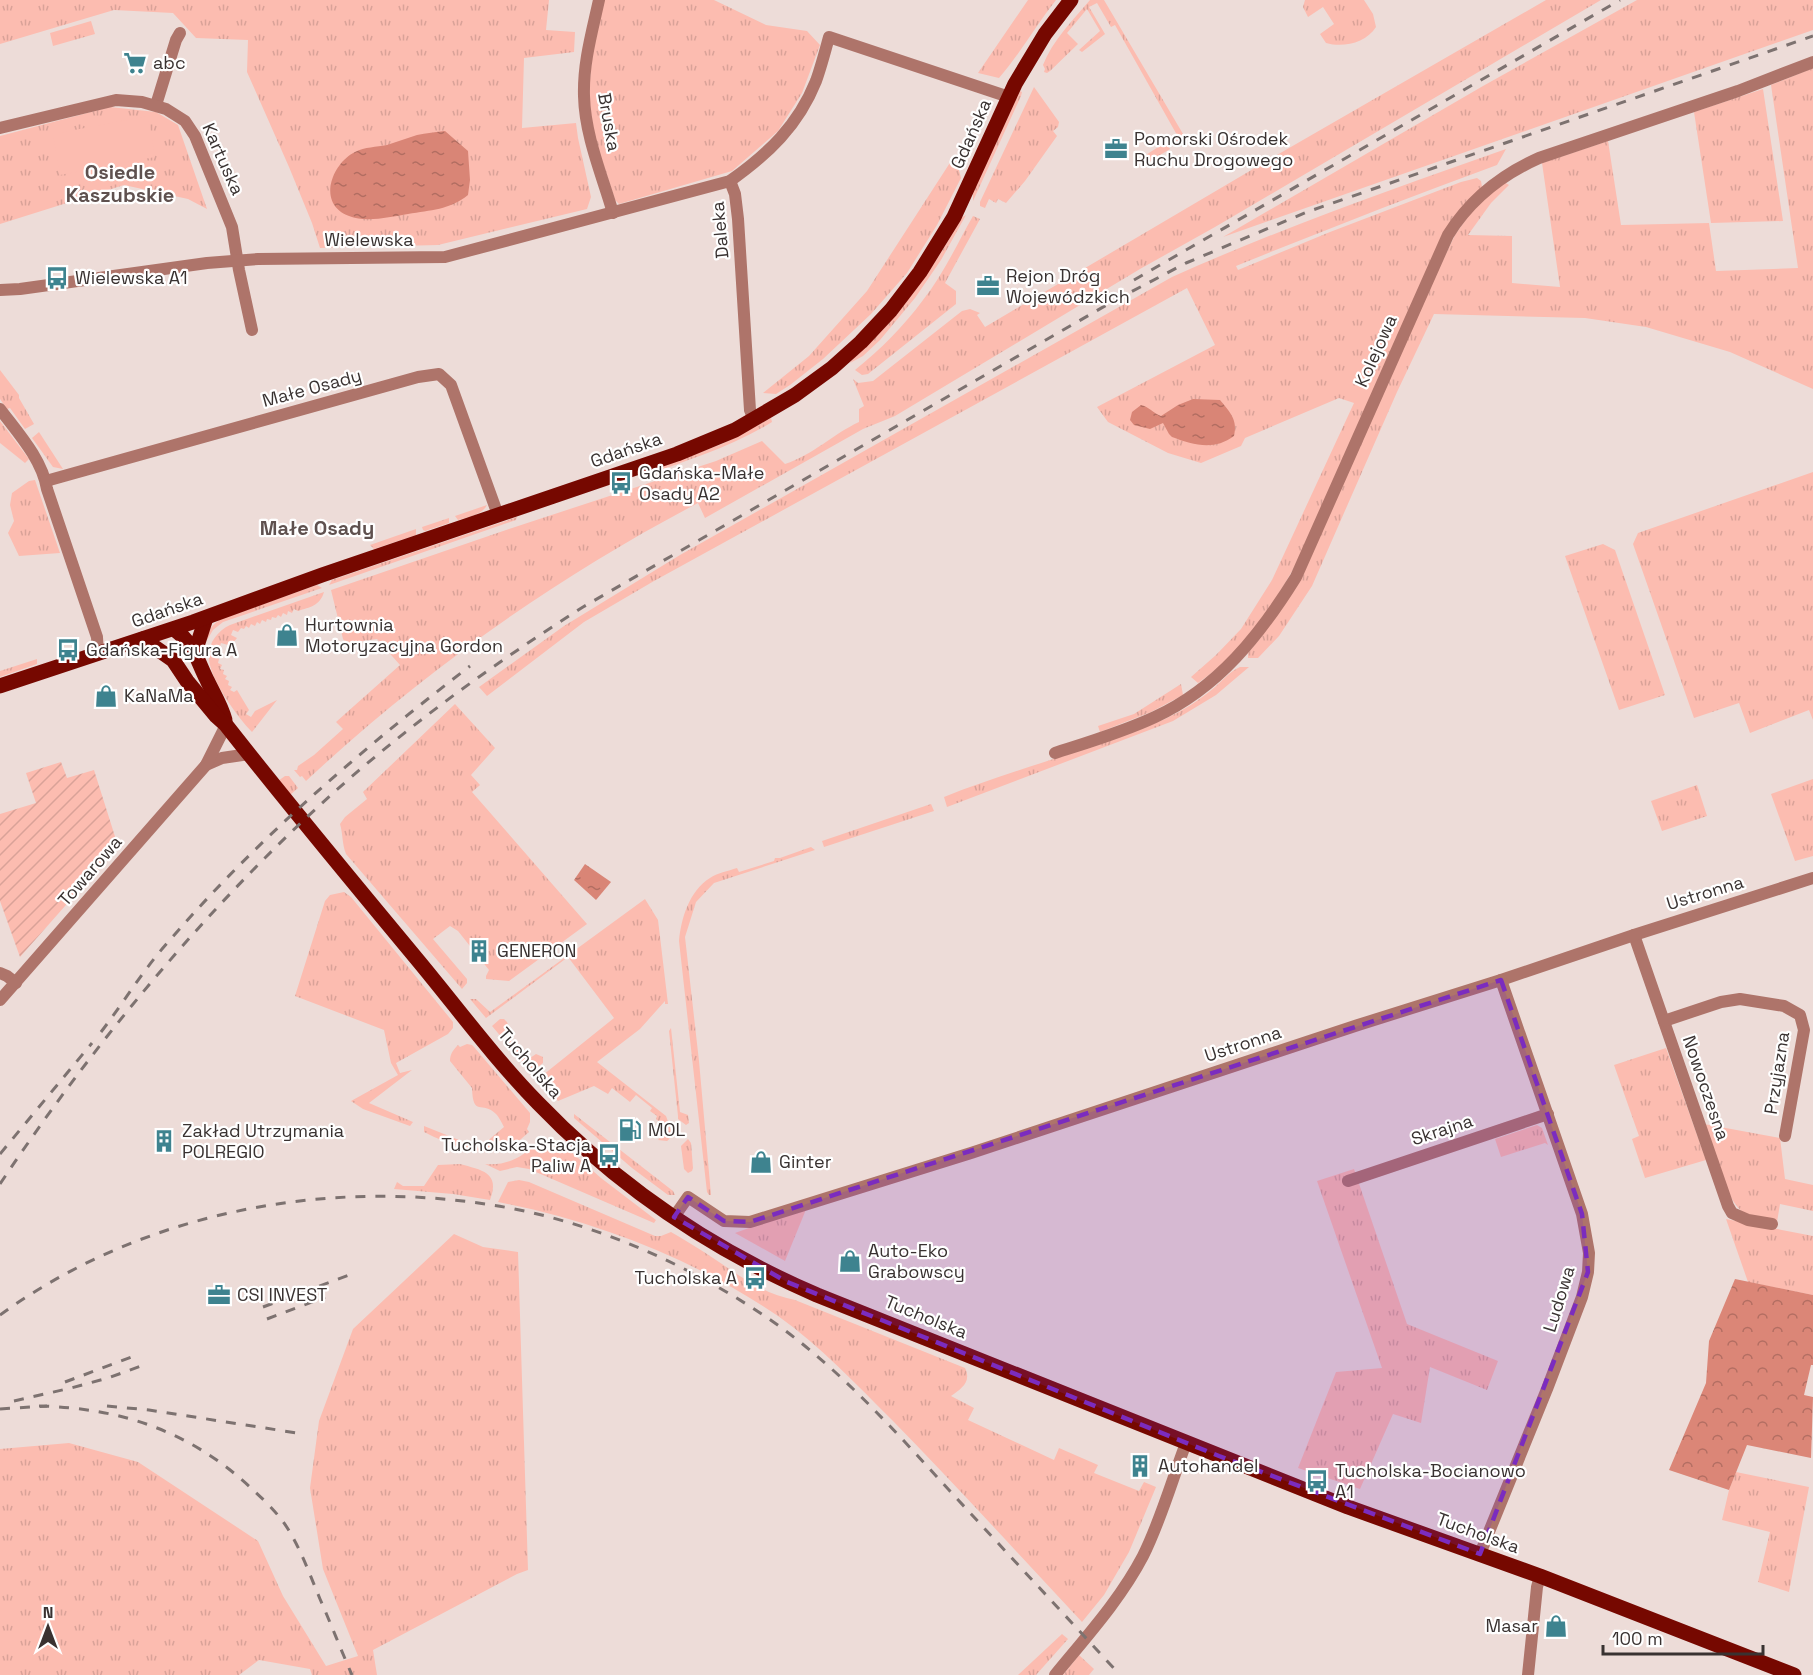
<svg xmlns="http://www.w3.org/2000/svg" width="1813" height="1675" font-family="'Space Grotesk',sans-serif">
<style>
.grass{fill:url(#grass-tufts)}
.forest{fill:url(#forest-crowns)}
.garden{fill:url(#garden-furrows)}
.pitch{fill:#fcbcb0}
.water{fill:url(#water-ripples)}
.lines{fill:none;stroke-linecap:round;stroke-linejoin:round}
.minor{stroke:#ae746a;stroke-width:12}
.major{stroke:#760800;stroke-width:15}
.rail{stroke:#7d7270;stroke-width:3;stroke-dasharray:10 10;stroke-linecap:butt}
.marked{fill:#7b2cbf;fill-opacity:0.2;stroke:#7b2cbf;stroke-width:4.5;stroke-dasharray:12 8;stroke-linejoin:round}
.labels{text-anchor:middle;stroke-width:4.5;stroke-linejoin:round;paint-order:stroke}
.poi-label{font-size:18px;fill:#393231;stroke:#fff;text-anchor:start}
.street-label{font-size:18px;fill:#393231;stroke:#fff}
.neighbourhood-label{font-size:20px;font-weight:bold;fill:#5f514f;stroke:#fff}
</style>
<defs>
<pattern id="grass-tufts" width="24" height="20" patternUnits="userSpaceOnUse" patternTransform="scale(1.5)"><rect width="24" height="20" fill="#fcbcb0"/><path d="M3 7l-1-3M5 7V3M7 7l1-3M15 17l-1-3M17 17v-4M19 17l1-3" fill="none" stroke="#d9a298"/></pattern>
<pattern id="forest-crowns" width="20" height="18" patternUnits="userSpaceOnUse" patternTransform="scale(1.5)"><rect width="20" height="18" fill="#db8677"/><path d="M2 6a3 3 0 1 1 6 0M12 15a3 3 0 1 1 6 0" fill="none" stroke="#b36e62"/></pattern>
<pattern id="garden-furrows" width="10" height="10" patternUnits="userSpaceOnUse" patternTransform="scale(1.5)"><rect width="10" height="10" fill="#fcbcb0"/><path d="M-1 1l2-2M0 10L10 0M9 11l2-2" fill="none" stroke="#d9a298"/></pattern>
<pattern id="water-ripples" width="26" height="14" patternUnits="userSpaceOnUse" patternTransform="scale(1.5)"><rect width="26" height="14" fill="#d98576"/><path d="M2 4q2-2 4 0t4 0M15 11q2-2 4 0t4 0" fill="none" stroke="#b16d61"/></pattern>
</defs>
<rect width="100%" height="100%" fill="#eddcd8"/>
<!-- grass -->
<g class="grass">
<polygon points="0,0 549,0 546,30 575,32 574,52 524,58 522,128 576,123 578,138 591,197 587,209 438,245 320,248 312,223 289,167 247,72 248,40 196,38 173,13 114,10 0,44"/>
<path d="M604 0H714L766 25 807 31 820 45 802 93 778 131 732 171 619 204 615 200C608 176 597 150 592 124 585 86 594 38 604 0Z"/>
<path d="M1028 0H1056C1036 25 1020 54 999 78L978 73Z"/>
<path d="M1090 0H1104L1186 139 1179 144 1174 137 1177 135 1115 25 1111 27 1097 3 1089 7 1105 34 1082 52 1079 50 1100 31 1087 9 1067 33 1078 44 1050 71 1047 73 1044 72 1045 69 1043 65C1052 41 1073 20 1090 0Z"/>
<path d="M1305 0H1364L1373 14 1376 27C1366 43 1343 48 1326 43L1320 34 1334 24 1323 7 1308 17 1303 7Z"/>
<path d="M1546 0H1601L1215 227 1140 269 895 416 863 429 705 518 698 503C555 578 424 671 306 781L302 776 300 777 294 770H297L298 766 314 755 343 729 336 722 400 665 377 639 346 643 343 639 331 590 509 529 716 461 762 441 785 464C813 455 833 434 859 422V409L864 406 853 379 858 383 873 381 962 311 970 309 980 313 977 315 985 327 1265 162Z"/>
<polygon points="1637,0 1813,0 1813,30 1223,237 1483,86"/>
<polygon points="91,21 95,34 53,46 50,33"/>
<polygon points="1813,68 1813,389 1730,352 1646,327 1585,318 1434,314 1397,392 1312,586 1279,636 1258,658 1248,658 1248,653 1262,636 1455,235 1474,208 1504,182 1509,185 1491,203 1468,235 1512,236 1512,283 1560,287 1542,163 1608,141 1621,225 1709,223 1716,271 1798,268 1771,85"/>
<polygon points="1034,87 1059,122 1058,127 1053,131 1057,136 1025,181 1006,203 998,199 996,203 989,199 985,208 980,206 980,202"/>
<polygon points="1763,89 1783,221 1711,223 1694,112"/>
<polygon points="1020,91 1022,92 1021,96 973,201 973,192"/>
<polygon points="110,107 156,112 178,125 207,209 188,199 124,185 0,224 0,136"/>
<polygon points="1166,142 1170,149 1142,166 1138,160"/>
<path d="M1506 149 1497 165C1409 197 1323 231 1236 266L1238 270 1330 232 1461 182 1477 178 1481 181 1482 187 1458 212C1425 284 1392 356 1359 428 1321 513 1278 629 1198 683L1191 677 1216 655 1241 629 1272 580 1354 403 1339 398 1245 438 1241 446 1201 463 1168 453 1108 422 1097 407 1215 345 1187 288 654 581 584 622 487 696 479 687 564 626 680 555 1172 277C1281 228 1393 189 1506 149Z"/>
<polygon points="955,155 961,178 937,225 907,273 871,314 823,359 790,385 776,394 763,393 809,356 867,291"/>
<path d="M966 215 941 260 915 298 880 340 863 356 850 363C860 349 877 336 889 322 917 290 941 256 961 218Z"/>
<path d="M973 216 980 219 945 283 956 291V304L868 374 862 375 855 370C880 350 904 326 923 300 943 275 957 244 973 216Z"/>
<polygon points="0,370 19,395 19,398 34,424 25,429 10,408 7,409 0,399"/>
<path d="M771 418 772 422C732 447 685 461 641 477L637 476 722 444Z"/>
<polygon points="0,421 29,459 25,463 0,443"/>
<polygon points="39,432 63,469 53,467 32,438"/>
<polygon points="1813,472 1813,720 1809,710 1750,733 1739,703 1694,718 1633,544 1638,533"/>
<polygon points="35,480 60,553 19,556 8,533 14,521 10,505 12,493 29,481"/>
<path d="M487 505C482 515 468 517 458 520L455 516Z"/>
<polygon points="517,517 516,520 329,585 332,580"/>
<polygon points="449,518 449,523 425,531 423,530 422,527"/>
<polygon points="416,529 416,535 374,549 370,545"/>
<polygon points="1603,544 1615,550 1665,695 1619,710 1565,556"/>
<path d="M317 585 322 588 223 622 213 630 207 640C208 629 212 625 221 619Z"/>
<path d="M324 592C320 606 310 607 298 611L294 609 292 613 288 611 287 615 283 613 281 617 278 615 276 618 272 617 271 620 267 619 266 622 262 620 260 624 257 622 255 626 251 624 249 628 246 626 244 629 241 628 238 632 233 630 231 635 237 638 233 643 228 645 221 643 216 658 219 659 218 663 222 665 220 669 224 670 223 674 227 676 225 679 229 681 228 685 232 687 230 690 234 692 237 690 249 710 246 714 251 717 255 711 277 700 252 732C238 718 210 679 209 659 207 645 217 631 230 625Z"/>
<polygon points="37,659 37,664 0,677 0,671"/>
<path d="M1240 667H1249L1216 695 1173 721 947 807 944 797C1016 768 1093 750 1165 719 1182 711 1200 700 1215 687 1223 680 1229 672 1240 667Z"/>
<polygon points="1181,684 1183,695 1151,712 1100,732 1098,726 1134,714"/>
<path d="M455 704 495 748 471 775 480 785 472 792 587 924 509 981 486 979V976L489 970 458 931 450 926 433 939 467 979V983L462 989 346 854C342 844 343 834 340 824L345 817 367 799 363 792Z"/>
<polygon points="285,776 289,776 298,788 290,795 278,781"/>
<polygon points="1813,779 1813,856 1795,861 1771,794"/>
<polygon points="1697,785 1707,816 1662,831 1651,801"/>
<polygon points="931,804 934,811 824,847 822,841"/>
<path d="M811 847 815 850 714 883 696 902 685 937 699 1061 711 1195H709L707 1192 679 941C681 919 689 891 710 878 717 873 728 871 737 868L739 872 774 861 775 858H780Z"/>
<polygon points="344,892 351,897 453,1022 453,1028 448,1034 396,1063 400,1073 412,1070 369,1103 413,1122 410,1126 363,1109 351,1101 398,1075 391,1063 384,1030 295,996 325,901 330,895"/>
<polygon points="645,899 658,920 668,1004 665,1004 665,1001 640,1029 597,1062 666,1116 673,1136 667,1141 658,1140 665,1132 663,1125 656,1119 657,1116 650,1111 652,1108 636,1095 630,1102 612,1088 608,1094 594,1086 558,1101 538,1079 614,1018 568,957 486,1018 470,999 476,999 490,1012"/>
<polygon points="500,1019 504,1019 507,1022 509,1027 504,1033 527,1060 536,1054 543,1057 543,1063 531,1072 492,1026"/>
<polygon points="671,1028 680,1112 688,1115 689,1123 686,1125 678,1119 678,1116 669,1031"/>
<path d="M467 1044 472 1045 474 1047 530 1113V1122L527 1129 529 1132C523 1137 517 1143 510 1147 487 1161 446 1143 424 1132V1126L479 1148 504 1127C502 1123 499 1117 496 1114 482 1100 473 1118 472 1088L450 1061C450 1054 453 1050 458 1045L460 1047Z"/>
<polygon points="1666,1048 1706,1160 1645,1178 1632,1139 1639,1136 1614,1065"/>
<polygon points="574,1114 673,1191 675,1195 668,1195 632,1168 574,1118"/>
<path d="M1704 1124 1780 1138 1785 1179 1813 1185V1211L1780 1204 1777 1222C1767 1220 1752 1220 1745 1214 1724 1199 1712 1148 1704 1124Z"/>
<polygon points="1537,1125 1542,1128 1548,1145 1545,1143 1501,1157 1495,1139"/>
<path d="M549 1139 562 1144 601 1178 656 1220 654 1223 529 1169 517 1167 500 1171 485 1164C508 1166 522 1157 538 1142L540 1143Z"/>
<polygon points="688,1139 691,1143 693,1168 692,1171 688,1173 684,1169 681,1146"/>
<path d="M460 1164C481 1170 501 1172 490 1200L453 1194 394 1189 397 1182 403 1186H424L438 1165Z"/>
<polygon points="1354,1169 1407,1324 1498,1361 1487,1390 1430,1367 1421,1423 1393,1414 1360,1489 1298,1468 1336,1372 1382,1368 1317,1181"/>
<path d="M519 1180 529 1182 655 1236H661L671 1232C683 1239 695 1246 707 1254 738 1274 758 1292 795 1300L965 1368C972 1382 961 1389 951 1396L974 1408 968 1420 1054 1460 1059 1448 1098 1465 1094 1473 1139 1491 1144 1482 1156 1487 1129 1552 1104 1595 1082 1622C1019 1555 957 1486 892 1420 856 1384 820 1346 778 1316 694 1259 597 1221 498 1202L508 1182Z"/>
<polygon points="807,1207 785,1261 735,1233"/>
<polygon points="1726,1219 1813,1236 1813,1295 1748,1282"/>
<polygon points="454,1234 483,1247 518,1252 528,1570 517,1574 373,1650 377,1675 312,1675 310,1669 259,1660 239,1675 0,1675 0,1449 69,1443 138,1462 258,1541 283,1596 326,1666 358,1656 323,1569 310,1488 319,1421 353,1329"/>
<polygon points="1736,1472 1809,1487 1789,1592 1758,1582 1770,1532 1722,1520 1729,1490"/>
<polygon points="1062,1634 1068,1639 1036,1675 1018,1675"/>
<polygon points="1079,1655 1094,1669 1089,1675 1063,1675"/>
</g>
<!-- forest -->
<polygon class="forest" points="1735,1279 1813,1295 1813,1365 1811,1365 1804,1395 1813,1397 1811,1458 1747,1445 1729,1490 1669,1470 1706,1383 1709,1341"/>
<!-- garden -->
<polygon class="garden" points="61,762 67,778 94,770 118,846 20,957 0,901 0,814 36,803 26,773"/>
<!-- pitch -->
<polygon class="pitch" points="148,116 155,157 60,175 53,134"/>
<!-- water -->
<g class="water">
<path d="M445 131 468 151 470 180 468 195C449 210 431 210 408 214 390 217 366 223 349 216 317 204 331 164 355 152 365 147 376 147 387 145 397 142 407 138 417 135 426 133 436 132 445 131Z"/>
<path d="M1193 399 1220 400C1230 412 1238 420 1234 436 1214 451 1193 445 1172 437L1169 434 1163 423 1150 429 1134 425 1130 420 1132 412 1141 405C1148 406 1153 413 1161 416L1178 405Z"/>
<polygon points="585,864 611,882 596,900 574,880"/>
</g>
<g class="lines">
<!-- minor -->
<g class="minor">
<path d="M599 0C592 32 583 63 584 96 585 136 602 175 613 213"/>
<polyline points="156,105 176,40 180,33"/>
<polyline points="0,128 116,100 142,102 166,109 185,121 195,136 232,227 239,270 252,330"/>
<polyline points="730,181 735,194 738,219 750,410 754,420"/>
<path d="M0 290 20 289 207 263 258 259 445 257 730 181C768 154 798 126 816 81 821 67 825 52 829 37L1009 97"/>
<path d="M0 409C18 433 42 459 47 489L97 637 98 654"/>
<polyline points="46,481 418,377 439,374 451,385 498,515"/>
<path d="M1055 753C1089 742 1123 732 1155 717 1218 688 1260 635 1296 577L1448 235C1469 201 1501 175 1539 158L1738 91 1813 62"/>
<polyline points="206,765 222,758 249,754"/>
<polyline points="1634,935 1728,1206 1732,1213 1748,1220 1772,1224"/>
<polyline points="0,973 7,976 16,983"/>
<polyline points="0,1000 206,765 226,725"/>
<polyline points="1664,1021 1721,1002 1740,999 1784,1006 1800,1015 1804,1030 1785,1136"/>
<polyline points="1348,1181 1548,1114"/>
<polyline points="674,1217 688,1197 724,1221 750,1222 971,1153 1358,1025 1501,980 1634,935 1813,878"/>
<polyline points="1480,1554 1547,1389 1582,1297 1588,1272 1589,1253 1582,1214 1501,980"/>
<path d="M1055 1675C1086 1637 1120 1600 1143 1556 1161 1520 1172 1480 1186 1443"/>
<polyline points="1528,1675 1537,1587 1540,1576"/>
</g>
<!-- major -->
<g class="major">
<path d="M174 629C195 645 196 658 207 680 213 693 221 705 225 720"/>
<path d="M143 639 173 660 187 681 216 716 226 725C288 804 352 881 416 958 456 1006 494 1058 538 1103 617 1185 712 1250 817 1295L1348 1507 1540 1576 1794 1675"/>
<polyline points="195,652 206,618"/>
<polyline points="0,686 193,622 322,575 677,454 735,430 795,395 832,368 861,342 891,310 920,272 954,217 1015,84 1045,34 1071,0"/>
</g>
<!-- rail -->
<g class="rail">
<polyline points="1134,280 1620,0"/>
<path d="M101 1032C124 1002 143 970 169 941 258 838 362 749 470 666"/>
<polyline points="0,1154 92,1043"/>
<path d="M0 1184C94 1043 207 907 332 794 410 724 495 663 583 607L1110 303 1186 263 1307 212 1813 36"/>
<polyline points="263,1307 352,1274"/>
<path d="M0 1315C141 1213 322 1178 492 1205 590 1220 691 1265 772 1321 839 1368 894 1430 949 1490 1006 1552 1063 1613 1120 1675"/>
<polyline points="267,1319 325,1297"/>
<polyline points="65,1382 137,1355"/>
<polyline points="14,1401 71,1388 108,1378 141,1366"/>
<path d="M39 1406C121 1408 190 1431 251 1488 264 1500 278 1513 288 1529 301 1550 310 1575 320 1599 331 1624 341 1650 352 1675"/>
<polyline points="107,1406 149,1410 297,1433"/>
<polyline points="0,1409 47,1406"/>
</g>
</g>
<!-- marked area -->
<path class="marked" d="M1501 980 1582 1214 1588 1272 1480 1554 1219 1456 787 1282 674 1217 688 1197 724 1221 750 1222Z"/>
<!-- icons -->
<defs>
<g id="supermarket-bare" transform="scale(1.8)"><path d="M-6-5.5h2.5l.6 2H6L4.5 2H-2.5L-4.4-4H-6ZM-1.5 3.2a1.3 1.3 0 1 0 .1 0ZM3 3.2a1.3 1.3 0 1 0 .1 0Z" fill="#3e838f" stroke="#fff" stroke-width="2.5" paint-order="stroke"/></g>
<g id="office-bare" transform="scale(1.8)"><path d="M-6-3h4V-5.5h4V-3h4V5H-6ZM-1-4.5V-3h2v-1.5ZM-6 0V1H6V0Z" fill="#3e838f" stroke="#fff" stroke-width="2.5" paint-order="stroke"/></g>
<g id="bus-bare" transform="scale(1.8)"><path d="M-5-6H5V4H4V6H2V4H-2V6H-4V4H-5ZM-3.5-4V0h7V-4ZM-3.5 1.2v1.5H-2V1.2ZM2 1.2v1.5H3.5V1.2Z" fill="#3e838f" stroke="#fff" stroke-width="2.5" paint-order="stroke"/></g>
<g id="shop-bare" transform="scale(1.8)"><path d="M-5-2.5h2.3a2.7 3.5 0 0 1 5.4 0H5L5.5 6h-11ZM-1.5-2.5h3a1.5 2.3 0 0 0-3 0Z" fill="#3e838f" stroke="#fff" stroke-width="2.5" paint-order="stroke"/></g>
<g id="building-bare" transform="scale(1.8)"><path d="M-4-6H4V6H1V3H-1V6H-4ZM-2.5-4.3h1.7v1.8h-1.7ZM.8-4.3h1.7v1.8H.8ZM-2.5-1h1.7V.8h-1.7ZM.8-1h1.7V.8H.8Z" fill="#3e838f" stroke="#fff" stroke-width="2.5" paint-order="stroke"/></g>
<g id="fuel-bare" transform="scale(1.8)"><path d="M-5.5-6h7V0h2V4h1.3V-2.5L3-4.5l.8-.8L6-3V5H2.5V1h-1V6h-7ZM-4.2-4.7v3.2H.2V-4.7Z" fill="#3e838f" stroke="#fff" stroke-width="2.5" paint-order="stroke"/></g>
</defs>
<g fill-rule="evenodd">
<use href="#supermarket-bare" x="135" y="63"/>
<use href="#office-bare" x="1116" y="149"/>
<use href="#bus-bare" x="57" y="278"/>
<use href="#office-bare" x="988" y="286"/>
<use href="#bus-bare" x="621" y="483"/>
<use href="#shop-bare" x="287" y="635"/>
<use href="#bus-bare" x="68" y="650"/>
<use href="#shop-bare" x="106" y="696"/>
<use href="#building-bare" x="479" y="951"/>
<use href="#fuel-bare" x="630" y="1130"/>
<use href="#building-bare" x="164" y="1141"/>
<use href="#bus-bare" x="609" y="1155"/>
<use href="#shop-bare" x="761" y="1162"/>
<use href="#shop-bare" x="850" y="1261"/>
<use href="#bus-bare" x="755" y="1278"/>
<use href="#office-bare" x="219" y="1295"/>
<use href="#building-bare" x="1140" y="1466"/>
<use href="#bus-bare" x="1317" y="1481"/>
<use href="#shop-bare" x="1556" y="1626"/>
</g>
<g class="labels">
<!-- poi labels -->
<g class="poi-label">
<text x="153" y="69">abc</text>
<text x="1134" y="145">Pomorski Ośrodek<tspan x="1134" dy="21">Ruchu Drogowego</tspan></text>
<text x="1006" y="282">Rejon Dróg<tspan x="1006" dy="21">Wojewódzkich</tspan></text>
<text x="75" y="284">Wielewska A1</text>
<text x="639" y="479">Gdańska-Małe<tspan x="639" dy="21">Osady A2</tspan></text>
<text x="305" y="631">Hurtownia<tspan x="305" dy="21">Motoryzacyjna Gordon</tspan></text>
<text x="86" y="656">Gdańska-Figura A</text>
<text x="124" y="702">KaNaMa</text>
<text x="497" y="957">GENERON</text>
<text x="648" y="1136">MOL</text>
<text x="182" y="1137">Zakład Utrzymania<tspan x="182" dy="21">POLREGIO</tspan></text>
<text x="591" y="1151" text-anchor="end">Tucholska-Stacja<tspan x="591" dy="21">Paliw A</tspan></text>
<text x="779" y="1168">Ginter</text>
<text x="868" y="1257">Auto-Eko<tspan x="868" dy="21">Grabowscy</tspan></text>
<text x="737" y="1284" text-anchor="end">Tucholska A</text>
<text x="237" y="1301">CSI INVEST</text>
<text x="1158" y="1472">Autohandel</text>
<text x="1335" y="1477">Tucholska-Bocianowo<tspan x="1335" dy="21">A1</tspan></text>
<text x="1538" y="1632" text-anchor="end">Masar</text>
</g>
<!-- street labels -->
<g class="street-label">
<text transform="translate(609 122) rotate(80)" y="6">Bruska</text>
<text transform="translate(971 134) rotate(-66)" y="6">Gdańska</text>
<text transform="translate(223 159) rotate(66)" y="6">Kartuska</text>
<text transform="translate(720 230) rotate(-95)" y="6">Daleka</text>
<text x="369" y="246">Wielewska</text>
<text transform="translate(1376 351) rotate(-66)" y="6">Kolejowa</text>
<text transform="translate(312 388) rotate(-15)" y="6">Małe Osady</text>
<text transform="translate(626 450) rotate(-19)" y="6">Gdańska</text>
<text transform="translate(167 610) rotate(-19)" y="6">Gdańska</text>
<text transform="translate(90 871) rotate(-49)" y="6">Towarowa</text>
<text transform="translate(1705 893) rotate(-17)" y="6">Ustronna</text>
<text transform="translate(1243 1044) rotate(-18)" y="6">Ustronna</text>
<text transform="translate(530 1063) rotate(49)" y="6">Tucholska</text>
<text transform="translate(1777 1073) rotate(-81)" y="6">Przyjazna</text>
<text transform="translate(1706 1088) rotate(71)" y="6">Nowoczesna</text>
<text transform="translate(1442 1130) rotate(-18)" y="6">Skrajna</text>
<text transform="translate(1559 1299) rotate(-73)" y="6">Ludowa</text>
<text transform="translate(926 1317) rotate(22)" y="6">Tucholska</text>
<text transform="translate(1478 1533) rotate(20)" y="6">Tucholska</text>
</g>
<!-- neighbourhood labels -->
<g class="neighbourhood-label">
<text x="120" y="179">Osiedle<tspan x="120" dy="23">Kaszubskie</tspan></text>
<text x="317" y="535">Małe Osady</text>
</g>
</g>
<!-- north arrow -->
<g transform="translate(48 1627)" stroke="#ffffff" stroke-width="4.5" paint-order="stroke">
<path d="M0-4.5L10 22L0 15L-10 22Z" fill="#393231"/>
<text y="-9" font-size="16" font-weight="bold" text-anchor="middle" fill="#393231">N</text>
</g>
<!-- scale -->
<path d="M1603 1645v9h160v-9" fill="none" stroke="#393231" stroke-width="3"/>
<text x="1612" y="1645" font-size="18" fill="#393231" stroke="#ffffff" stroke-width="4.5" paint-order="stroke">100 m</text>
</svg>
